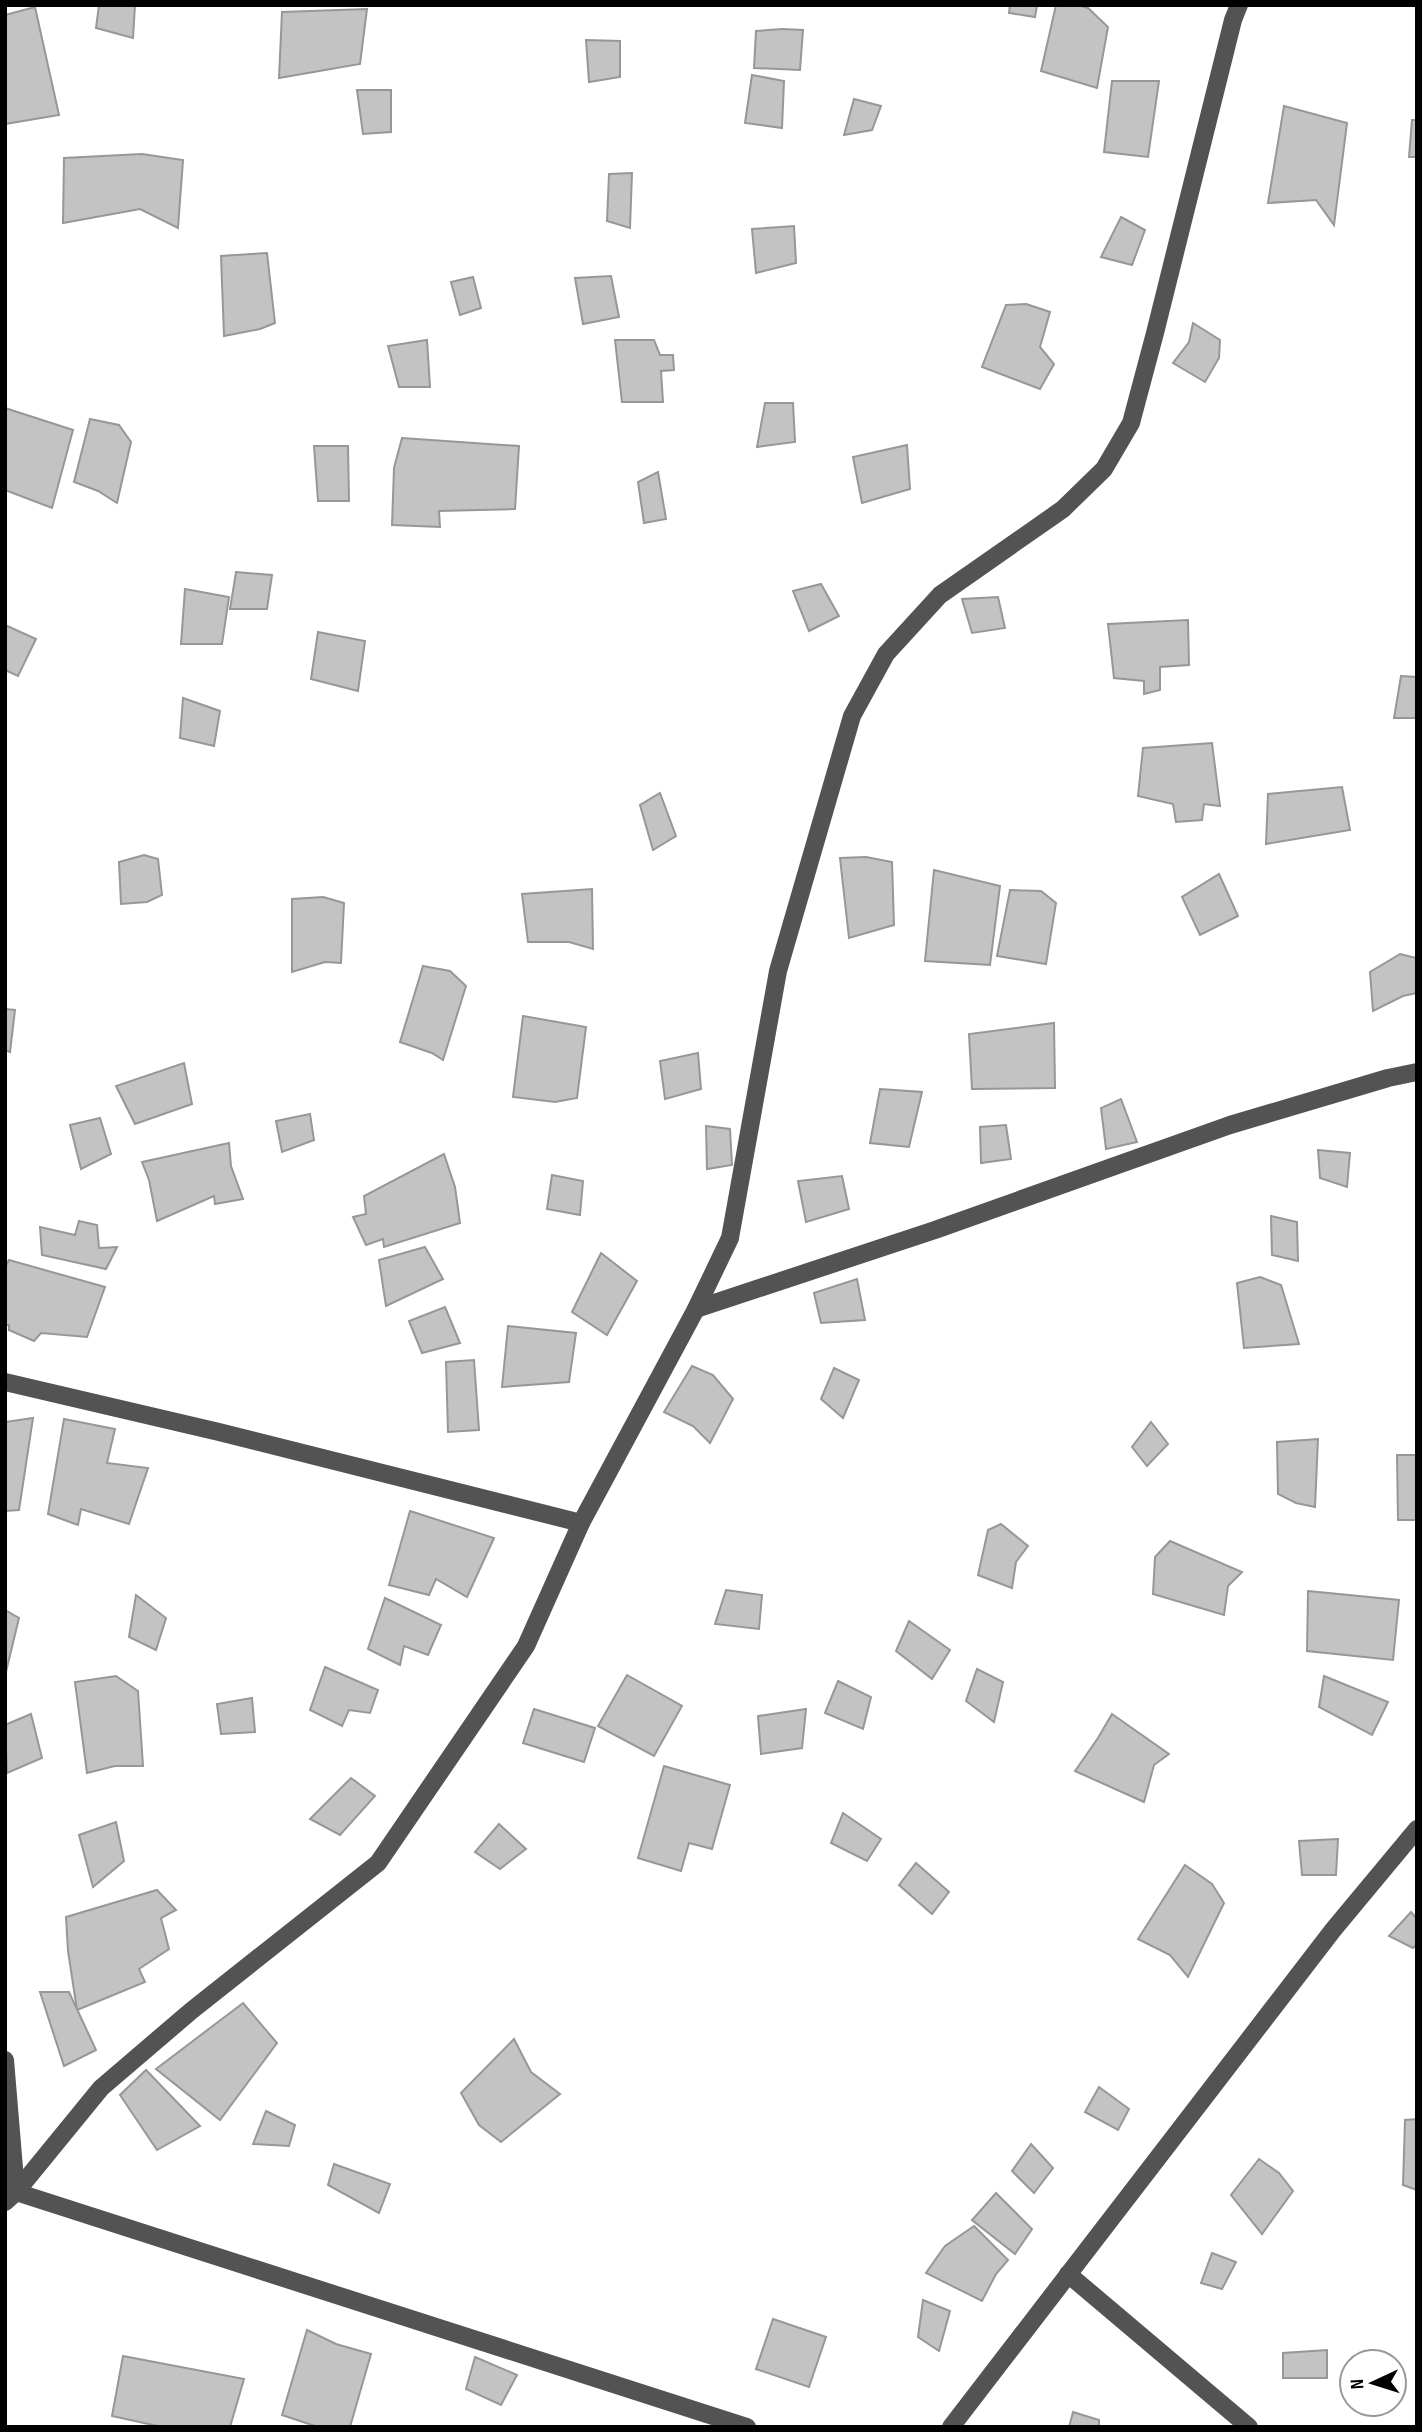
<svg xmlns="http://www.w3.org/2000/svg" width="1422" height="2432" font-family="'Sofia Sans Condensed',sans-serif">
<style>
.building{fill:#c3c3c3;stroke:#979797;stroke-width:2}
.lines{fill:none;stroke-linecap:round;stroke-linejoin:round}
.minor{stroke:#535353;stroke-width:18}
</style>
<rect width="100%" height="100%" fill="#fff"/>
<!-- building -->
<g class="building">
<polygon points="99,5 135,5 133,38 96,28"/>
<polygon points="1010,5 1037,5 1035,17 1009,13"/>
<polygon points="1056,5 1078,5 1088,8 1108,27 1097,88 1041,71"/>
<polygon points="35,7 59,115 5,124 5,15"/>
<polygon points="367,9 360,64 279,78 282,12"/>
<polygon points="782,29 803,30 800,70 754,68 756,31"/>
<polygon points="586,40 620,41 620,77 589,82"/>
<polygon points="752,75 784,81 782,128 745,123"/>
<polygon points="1112,81 1159,81 1148,157 1104,152"/>
<polygon points="357,90 391,90 391,132 363,134"/>
<polygon points="854,99 881,106 872,130 844,135"/>
<polygon points="1284,106 1347,123 1334,225 1316,200 1268,203"/>
<polygon points="1412,120 1417,120 1417,157 1409,157"/>
<polygon points="142,154 183,160 178,228 140,209 63,223 64,158"/>
<polygon points="632,173 630,228 607,221 609,174"/>
<polygon points="1121,217 1145,230 1132,265 1101,257"/>
<polygon points="794,226 796,263 756,273 752,229"/>
<polygon points="267,253 275,323 260,329 224,336 221,256"/>
<polygon points="611,276 619,317 583,324 575,278"/>
<polygon points="473,277 481,308 460,315 451,282"/>
<polygon points="1026,304 1050,312 1040,347 1054,364 1040,389 982,367 1006,305"/>
<polygon points="1193,323 1220,340 1219,358 1205,382 1173,363 1189,342"/>
<polygon points="427,340 430,387 399,387 388,346"/>
<polygon points="615,340 654,340 660,355 673,355 674,370 661,371 663,402 622,402"/>
<polygon points="765,403 793,403 795,442 757,447"/>
<polygon points="5,408 73,430 52,508 5,490"/>
<polygon points="90,419 119,425 131,442 117,503 98,491 74,482"/>
<polygon points="402,438 519,446 515,509 439,511 440,527 392,525 394,468"/>
<polygon points="907,445 910,489 862,503 853,457"/>
<polygon points="314,446 348,446 349,501 318,501"/>
<polygon points="658,472 666,519 644,523 638,482"/>
<polygon points="236,572 272,575 267,609 230,609"/>
<polygon points="821,584 839,616 809,631 793,591"/>
<polygon points="185,589 229,597 222,644 181,644"/>
<polygon points="998,597 1005,628 972,633 962,599"/>
<polygon points="1188,620 1189,665 1160,667 1160,690 1144,694 1144,681 1114,678 1108,624"/>
<polygon points="5,625 36,639 18,676 5,670"/>
<polygon points="318,632 365,641 358,691 311,679"/>
<polygon points="1401,676 1417,677 1417,718 1394,718"/>
<polygon points="183,698 220,711 214,746 180,738"/>
<polygon points="1212,743 1220,806 1204,804 1202,820 1176,822 1173,804 1138,796 1143,748"/>
<polygon points="1342,787 1350,830 1266,844 1268,794"/>
<polygon points="660,793 676,836 653,850 640,805"/>
<polygon points="144,855 158,859 162,895 147,902 121,904 119,862"/>
<polygon points="866,857 892,862 894,925 849,938 840,858"/>
<polygon points="934,870 1000,886 990,965 925,961"/>
<polygon points="1219,874 1238,916 1200,935 1182,897"/>
<polygon points="592,889 593,949 569,942 528,942 522,894"/>
<polygon points="1010,890 1041,891 1056,903 1046,964 997,956"/>
<polygon points="323,897 344,903 341,963 325,962 292,972 292,899"/>
<polygon points="1400,954 1416,958 1417,993 1403,996 1373,1011 1370,972"/>
<polygon points="423,966 450,971 466,986 443,1060 432,1053 400,1042"/>
<polygon points="5,1009 15,1010 10,1052 5,1050"/>
<polygon points="523,1016 586,1027 577,1098 555,1102 513,1097"/>
<polygon points="1054,1023 1055,1088 972,1089 969,1034"/>
<polygon points="698,1053 701,1089 665,1099 660,1061"/>
<polygon points="184,1063 192,1104 135,1124 116,1086"/>
<polygon points="880,1089 922,1092 909,1147 870,1143"/>
<polygon points="1121,1099 1137,1142 1106,1149 1101,1108"/>
<polygon points="310,1114 314,1140 282,1152 276,1121"/>
<polygon points="100,1118 111,1154 81,1169 70,1125"/>
<polygon points="1006,1125 1011,1159 981,1163 980,1127"/>
<polygon points="706,1126 730,1129 732,1165 707,1169"/>
<polygon points="229,1143 231,1166 243,1199 215,1204 214,1196 157,1221 149,1180 142,1162"/>
<polygon points="1318,1150 1350,1153 1347,1187 1320,1178"/>
<polygon points="444,1154 455,1187 460,1223 384,1247 383,1239 366,1245 353,1217 366,1214 364,1196"/>
<polygon points="552,1175 583,1181 580,1215 547,1209"/>
<polygon points="842,1176 849,1209 806,1222 798,1181"/>
<polygon points="1271,1216 1297,1222 1298,1261 1272,1255"/>
<polygon points="79,1221 97,1225 99,1248 117,1247 106,1269 42,1255 40,1227 75,1235"/>
<polygon points="425,1247 443,1279 386,1306 379,1260"/>
<polygon points="601,1253 637,1281 607,1335 572,1312"/>
<polygon points="9,1260 105,1287 87,1337 41,1333 34,1341 9,1330 9,1325 5,1325 5,1267"/>
<polygon points="1260,1277 1281,1285 1299,1344 1244,1348 1237,1283"/>
<polygon points="857,1279 865,1320 821,1323 814,1293"/>
<polygon points="445,1307 460,1343 422,1353 409,1321"/>
<polygon points="508,1326 576,1333 569,1382 502,1387"/>
<polygon points="474,1360 479,1430 448,1432 446,1362"/>
<polygon points="692,1366 713,1375 733,1399 710,1443 693,1426 664,1412"/>
<polygon points="834,1368 859,1380 843,1418 821,1399"/>
<polygon points="33,1418 19,1510 5,1511 5,1422"/>
<polygon points="64,1419 115,1429 107,1463 148,1468 129,1524 81,1509 78,1525 48,1514"/>
<polygon points="1151,1422 1168,1444 1147,1466 1132,1447"/>
<polygon points="1318,1439 1315,1507 1296,1503 1278,1494 1277,1442"/>
<polygon points="1397,1455 1417,1455 1417,1520 1398,1520"/>
<polygon points="410,1511 494,1538 467,1597 436,1579 429,1595 389,1585"/>
<polygon points="1001,1524 1028,1546 1016,1562 1012,1588 978,1575 988,1530"/>
<polygon points="1170,1541 1242,1572 1228,1586 1224,1615 1153,1594 1155,1557"/>
<polygon points="726,1590 762,1595 759,1629 715,1624"/>
<polygon points="1308,1591 1399,1600 1393,1660 1307,1651"/>
<polygon points="136,1595 166,1618 156,1650 129,1637"/>
<polygon points="385,1598 441,1625 428,1655 404,1646 400,1665 368,1649"/>
<polygon points="5,1610 19,1618 5,1676"/>
<polygon points="909,1621 950,1650 932,1679 896,1651"/>
<polygon points="325,1667 378,1690 370,1713 349,1710 342,1726 310,1710"/>
<polygon points="977,1669 1003,1682 994,1722 966,1701"/>
<polygon points="627,1675 682,1706 654,1756 598,1726"/>
<polygon points="116,1676 138,1691 143,1766 115,1766 87,1773 75,1682"/>
<polygon points="1324,1676 1388,1702 1372,1735 1319,1707"/>
<polygon points="838,1681 871,1697 863,1729 825,1713"/>
<polygon points="252,1698 255,1732 221,1734 217,1704"/>
<polygon points="534,1709 595,1728 584,1762 523,1743"/>
<polygon points="806,1709 802,1748 761,1754 758,1716"/>
<polygon points="31,1714 42,1758 7,1773 5,1725"/>
<polygon points="1112,1714 1169,1754 1154,1765 1144,1802 1075,1771 1098,1738"/>
<polygon points="664,1766 730,1785 712,1849 689,1843 681,1871 638,1858"/>
<polygon points="351,1778 375,1796 340,1835 310,1819"/>
<polygon points="843,1813 881,1839 867,1861 831,1843"/>
<polygon points="116,1822 124,1861 93,1887 79,1835"/>
<polygon points="499,1824 526,1849 500,1869 475,1852"/>
<polygon points="1338,1839 1336,1875 1302,1875 1299,1841"/>
<polygon points="916,1863 949,1892 932,1914 899,1885"/>
<polygon points="1185,1865 1212,1884 1224,1903 1188,1977 1170,1955 1138,1939"/>
<polygon points="157,1890 176,1910 161,1918 169,1949 139,1969 145,1982 77,2010 68,1951 66,1917"/>
<polygon points="1411,1912 1417,1919 1417,1944 1413,1948 1389,1936"/>
<polygon points="40,1992 69,1992 96,2050 64,2066"/>
<polygon points="243,2003 277,2043 220,2120 156,2069"/>
<polygon points="514,2039 531,2072 560,2094 501,2142 479,2125 461,2093"/>
<polygon points="146,2070 200,2126 157,2150 120,2095"/>
<polygon points="1099,2087 1129,2109 1118,2130 1085,2112"/>
<polygon points="266,2111 295,2125 289,2146 253,2144"/>
<polygon points="1417,2119 1417,2190 1403,2185 1405,2120"/>
<polygon points="1031,2144 1053,2168 1034,2193 1012,2171"/>
<polygon points="1259,2159 1279,2173 1293,2191 1262,2234 1231,2195"/>
<polygon points="334,2164 390,2184 379,2213 328,2185"/>
<polygon points="996,2193 1032,2229 1015,2254 972,2220"/>
<polygon points="974,2226 1008,2260 996,2274 982,2301 926,2273 945,2246"/>
<polygon points="1212,2253 1236,2262 1222,2289 1201,2283"/>
<polygon points="923,2300 950,2311 939,2351 918,2337"/>
<polygon points="773,2319 826,2337 809,2387 756,2369"/>
<polygon points="307,2330 336,2344 371,2354 350,2427 318,2427 282,2415"/>
<polygon points="1327,2350 1327,2378 1283,2378 1283,2353"/>
<polygon points="123,2356 244,2379 230,2427 162,2427 112,2416"/>
<polygon points="475,2357 517,2375 501,2405 466,2389"/>
<polygon points="1073,2412 1099,2420 1099,2427 1069,2427"/>
</g>
<g class="lines">
<!-- minor -->
<g class="minor">
<polyline points="696,1309 935,1230 1230,1125 1388,1078 1417,1072"/>
<polyline points="5,1382 219,1432 581,1523"/>
<polyline points="5,2060 16,2192 5,2202"/>
<polyline points="1068,2274 1249,2427"/>
<polyline points="747,2427 16,2192 101,2088 191,2011 378,1863 526,1646 581,1523 696,1309 730,1238 778,971 852,716 886,654 940,595 1063,509 1104,469 1131,423 1155,333 1233,20 1239,5"/>
<polyline points="951,2427 1333,1930 1417,1829"/>
</g>
</g>
<!-- border -->
<rect width="1422" height="2432" fill="none" stroke="#000000" stroke-width="14"/>
<!-- north arrow -->
<g transform="translate(1373 2383) rotate(266)"><circle r="33" fill="#ffffff" stroke="#999999" stroke-width="2"/>
<path d="M0-5L12 26L0 18L-12 26Z" fill="#000000"/>
<text y="-10" font-size="19" font-weight="bold" text-anchor="middle" fill="#000000">N</text>
</g>
</svg>
